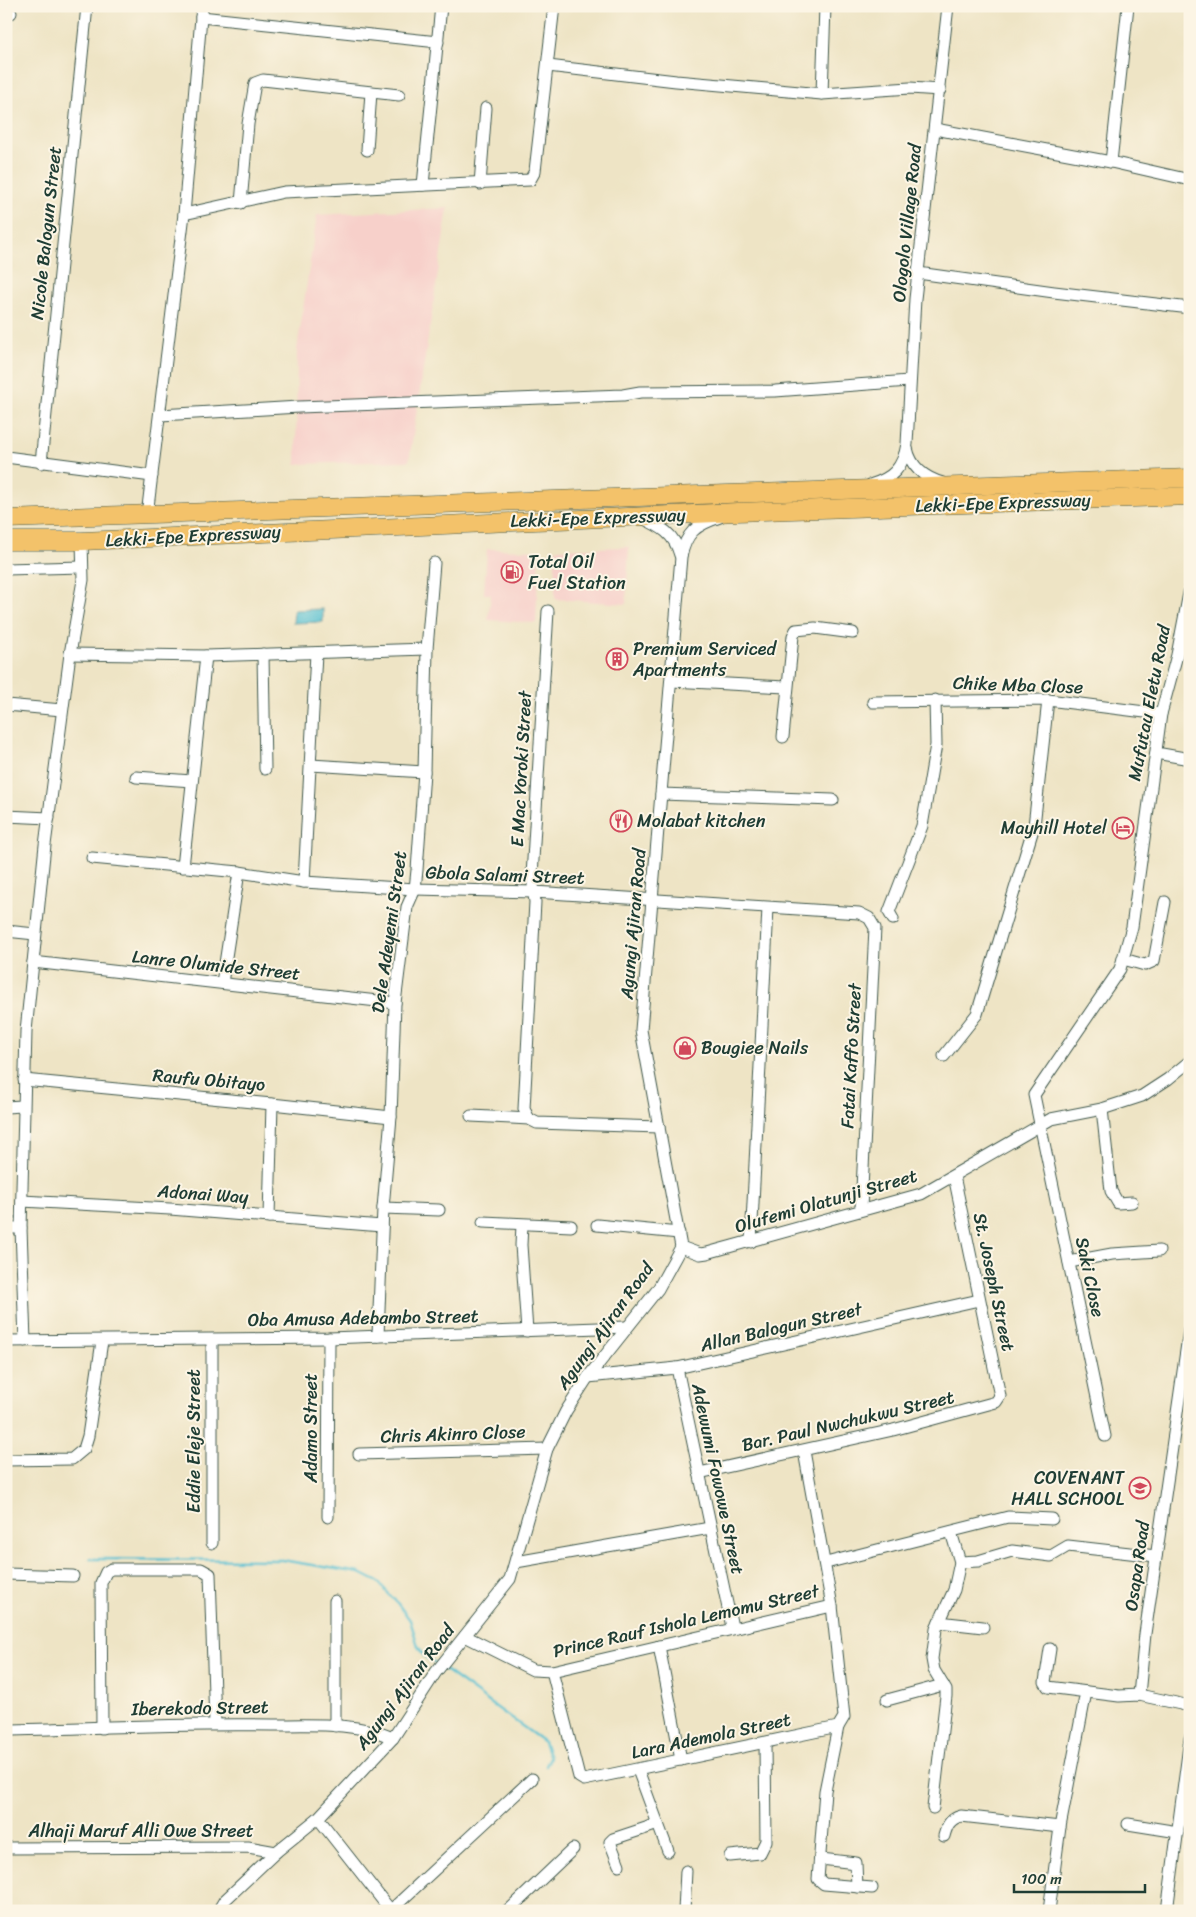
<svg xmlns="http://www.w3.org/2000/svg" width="1196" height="1917" font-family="Sriracha,sans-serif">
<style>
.built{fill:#f7d0ca}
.water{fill:#56c0d1;stroke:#3a7e82}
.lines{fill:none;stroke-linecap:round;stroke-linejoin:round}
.stream{stroke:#56c0d1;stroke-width:2.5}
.minor-casing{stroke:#3e564a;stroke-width:13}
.highway-casing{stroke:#3e564a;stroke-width:19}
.minor{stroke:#fff;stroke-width:11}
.highway{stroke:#f3c26a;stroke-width:18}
.labels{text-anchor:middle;stroke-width:4;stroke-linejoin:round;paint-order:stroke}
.street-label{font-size:18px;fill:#1f3d34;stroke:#fcf5e5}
.poi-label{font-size:18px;fill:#1f3d34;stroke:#fcf5e5;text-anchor:start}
</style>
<rect width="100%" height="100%" fill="#fcf5e5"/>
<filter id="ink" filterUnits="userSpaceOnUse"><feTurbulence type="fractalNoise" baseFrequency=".02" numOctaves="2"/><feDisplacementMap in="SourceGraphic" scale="10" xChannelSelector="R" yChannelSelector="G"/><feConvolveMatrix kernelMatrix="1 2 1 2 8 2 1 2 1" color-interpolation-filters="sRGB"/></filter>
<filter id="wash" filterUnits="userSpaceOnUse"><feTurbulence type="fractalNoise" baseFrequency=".0096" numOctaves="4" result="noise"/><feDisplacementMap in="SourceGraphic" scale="20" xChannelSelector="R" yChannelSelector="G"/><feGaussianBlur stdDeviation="1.12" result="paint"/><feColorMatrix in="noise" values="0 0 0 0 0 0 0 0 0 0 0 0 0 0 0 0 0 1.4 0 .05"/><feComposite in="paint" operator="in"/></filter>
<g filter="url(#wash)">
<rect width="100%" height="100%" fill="#eee4c5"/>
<!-- built -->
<g class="built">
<polygon points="448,208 409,461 296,464 297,350 317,215"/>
<polygon points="629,547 626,604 555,599 555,549"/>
<polygon points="487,549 539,550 536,623 488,620 491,594 484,594"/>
</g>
<!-- water -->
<polygon class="water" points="323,609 323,622 293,623 294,610"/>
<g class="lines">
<!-- stream -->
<g class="stream">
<polyline points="90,1559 282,1560 360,1573 378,1582 398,1604 410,1620 418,1646 424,1656 438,1665"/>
<polyline points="442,1668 544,1742 550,1757 546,1766"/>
</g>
</g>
</g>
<g filter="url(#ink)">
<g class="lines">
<!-- minor casing -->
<g class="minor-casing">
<g id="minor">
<polyline points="6,15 11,13"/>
<polyline points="201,17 438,42"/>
<polyline points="548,66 676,81 822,94 910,88 940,90"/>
<polyline points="822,94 825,6"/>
<polyline points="935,129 1111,162 1190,180"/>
<polyline points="367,150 371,92"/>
<polyline points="1111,162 1128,6"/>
<polyline points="480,184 486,108"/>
<polyline points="423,185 441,6"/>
<polyline points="241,203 248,124 255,83 263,80 399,95"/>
<polyline points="184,214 284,192 530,180 535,171 554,6"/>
<polyline points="918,273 1054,292 1190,308"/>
<polyline points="160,415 299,407 623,395 640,392 775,391 909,381"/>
<path d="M907 448C911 468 925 478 943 483"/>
<polyline points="6,457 152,476"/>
<polyline points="41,463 87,6"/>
<path d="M870 485C893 478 903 468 907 444L915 299 948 6"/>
<polyline points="147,515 184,214 202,6"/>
<path d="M642 518C661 527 674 533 680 555"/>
<polyline points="6,569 82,567"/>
<polyline points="548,611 532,876 535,902 524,1109 529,1119 537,1123 659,1127"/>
<polyline points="70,654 206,656 427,649"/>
<polyline points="263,654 265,769"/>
<polyline points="672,681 786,687"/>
<polyline points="873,702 1048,700 1161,714"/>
<polyline points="6,705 62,710"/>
<polyline points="783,737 793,636 796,630 815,628 853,633"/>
<polyline points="1156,753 1190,759"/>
<polyline points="311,765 424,772"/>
<polyline points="136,777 192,781"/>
<polyline points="661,794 833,800"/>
<polyline points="6,816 49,818"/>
<polyline points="92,858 239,872 304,882 415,889 534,892 859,913 869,918 875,928 861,1209"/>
<polyline points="183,867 206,656"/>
<polyline points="304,882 316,653"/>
<polyline points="893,919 889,912 922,826 936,745 935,700"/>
<polyline points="6,931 35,934"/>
<polyline points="1123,959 1145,965 1154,961 1165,902"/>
<polyline points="33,962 395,1003"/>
<polyline points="222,983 239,872"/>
<polyline points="944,1056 977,1014 1034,826 1048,700"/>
<polyline points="24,1080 272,1104 391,1117"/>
<polyline points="6,1107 22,1106"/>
<polyline points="1102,1109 1111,1191 1118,1203 1132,1202"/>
<polyline points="471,1116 529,1119"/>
<polyline points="22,1201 170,1209 382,1226"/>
<polyline points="383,1208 439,1210"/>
<polyline points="269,1217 272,1104"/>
<polyline points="483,1222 571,1226"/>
<polyline points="522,1225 521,1245 527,1331"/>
<polyline points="597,1225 679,1233"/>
<polyline points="6,1228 21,1228"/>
<polyline points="751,1242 768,908"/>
<polyline points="681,1247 700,1254 707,1253 921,1194 1051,1119 1102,1109 1142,1096 1168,1079 1190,1061"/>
<polyline points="1069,1262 1112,1254 1159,1251"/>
<polyline points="378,1336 383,1208 391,1117 395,1003 407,907 415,889 417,870 424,772 427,649 434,563"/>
<polyline points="6,1341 329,1338 626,1327"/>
<polyline points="25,1341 21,1228 26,1031 45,845 70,654 83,580 82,541"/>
<polyline points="677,1368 732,1627"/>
<polyline points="588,1377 677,1368 979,1300"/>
<polyline points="1105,1436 1034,1095 1120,969 1132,927 1161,714 1177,655 1190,588"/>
<polyline points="359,1454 547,1449"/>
<polyline points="6,1460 72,1459 84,1449 88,1436 102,1341"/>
<polyline points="699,1473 893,1430 996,1402 1000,1396 954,1176"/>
<polyline points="328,1517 329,1338"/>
<polyline points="212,1543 212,1340"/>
<polyline points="516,1562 710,1528"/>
<polyline points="960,1562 978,1561 1012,1551 1051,1556 1068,1546 1156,1556"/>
<polyline points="826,1563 1008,1517 1052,1519"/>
<polyline points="6,1574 73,1576"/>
<polyline points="939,1622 983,1627"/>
<polyline points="465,1636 533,1670 552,1671 832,1606"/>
<polyline points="659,1646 681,1760"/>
<polyline points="1050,1649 1045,1682 1048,1687 1119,1696 1139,1695 1190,1706"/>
<polyline points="552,1671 579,1777 584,1780 838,1727 844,1717 832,1606 804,1451"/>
<polyline points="1139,1695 1145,1634 1190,1323"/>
<polyline points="887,1700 943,1685"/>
<polyline points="335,1726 335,1601"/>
<polyline points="838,1727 825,1791 818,1879 824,1884 872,1888"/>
<polyline points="102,1728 101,1583 106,1572 111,1569 201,1569 210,1574 215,1724"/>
<path d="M6 1730C95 1728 184 1723 273 1725 313 1725 356 1722 393 1738"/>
<polyline points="638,1770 668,1851"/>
<polyline points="933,1808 946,1696 946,1690 934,1670 932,1659 936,1629 954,1590 960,1562 951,1532"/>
<polyline points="318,1818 391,1911"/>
<polyline points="1128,1824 1178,1832"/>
<path d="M944 1836C947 1825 950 1819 961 1816L1060 1827"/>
<polyline points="6,1848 248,1847 276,1852"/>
<polyline points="730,1856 760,1853 766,1841 765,1743"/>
<polyline points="821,1859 856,1863 857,1887"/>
<polyline points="619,1865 610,1842 613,1839 658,1824"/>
<path d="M218 1911 224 1901 276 1852 318 1818 393 1738 436 1672 510 1579 547 1449 566 1411 588 1377 658 1289 681 1247 641 1030 681 557C686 533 695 525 720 517"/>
<polyline points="390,1911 532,1779"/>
<polyline points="508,1911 573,1849"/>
<polyline points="684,1911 686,1871"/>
<polyline points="1049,1911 1060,1827 1086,1692"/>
<polyline points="1167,1911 1190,1738"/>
</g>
</g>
<!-- highway casing -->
<g class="highway-casing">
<g id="highway">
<polyline points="6,519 1190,478"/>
<polyline points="6,541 82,541 738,512 1190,496"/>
</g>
</g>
<!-- minor -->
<use href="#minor" class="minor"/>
<!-- highway -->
<use href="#highway" class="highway"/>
</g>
</g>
<!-- icons -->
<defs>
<g id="fuel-ring" transform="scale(1.125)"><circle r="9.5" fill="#fcf5e5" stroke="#d1495b" stroke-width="1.5"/><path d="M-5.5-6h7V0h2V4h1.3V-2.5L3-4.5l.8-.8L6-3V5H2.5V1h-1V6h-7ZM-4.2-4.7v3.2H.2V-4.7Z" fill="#d1495b"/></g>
<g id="building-ring" transform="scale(1.125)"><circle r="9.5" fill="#fcf5e5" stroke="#d1495b" stroke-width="1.5"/><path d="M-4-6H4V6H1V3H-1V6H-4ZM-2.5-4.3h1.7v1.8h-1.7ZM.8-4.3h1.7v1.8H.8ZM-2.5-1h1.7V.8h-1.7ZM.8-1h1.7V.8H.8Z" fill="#d1495b"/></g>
<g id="restaurant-ring" transform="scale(1.125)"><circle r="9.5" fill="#fcf5e5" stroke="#d1495b" stroke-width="1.5"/><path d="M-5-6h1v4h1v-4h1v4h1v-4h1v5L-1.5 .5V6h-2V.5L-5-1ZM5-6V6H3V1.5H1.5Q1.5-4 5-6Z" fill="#d1495b"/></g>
<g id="hotel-ring" transform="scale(1.125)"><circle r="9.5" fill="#fcf5e5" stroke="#d1495b" stroke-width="1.5"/><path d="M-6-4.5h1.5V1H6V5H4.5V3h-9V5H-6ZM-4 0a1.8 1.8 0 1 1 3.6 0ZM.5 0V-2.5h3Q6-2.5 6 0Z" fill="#d1495b"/></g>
<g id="shop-ring" transform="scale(1.125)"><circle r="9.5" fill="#fcf5e5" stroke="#d1495b" stroke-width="1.5"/><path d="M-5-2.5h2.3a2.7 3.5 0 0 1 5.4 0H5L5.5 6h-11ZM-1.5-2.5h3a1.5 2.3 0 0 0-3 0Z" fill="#d1495b"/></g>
<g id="school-ring" transform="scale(1.125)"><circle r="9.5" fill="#fcf5e5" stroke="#d1495b" stroke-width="1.5"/><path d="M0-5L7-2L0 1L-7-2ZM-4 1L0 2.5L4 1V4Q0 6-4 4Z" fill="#d1495b"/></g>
</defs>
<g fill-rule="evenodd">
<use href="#fuel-ring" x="512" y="572"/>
<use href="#building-ring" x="617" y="659"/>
<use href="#restaurant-ring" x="621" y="821"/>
<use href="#hotel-ring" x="1123" y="828"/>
<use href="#shop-ring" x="685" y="1048"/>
<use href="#school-ring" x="1140" y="1488"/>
</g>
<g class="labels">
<!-- street labels -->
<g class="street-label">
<text transform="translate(907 223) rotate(-84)" y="6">Ologolo Village Road</text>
<text transform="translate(46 233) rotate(-84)" y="6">Nicole Balogun Street</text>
<text transform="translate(1003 503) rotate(-2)" y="6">Lekki-Epe Expressway</text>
<text transform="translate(598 518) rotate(-2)" y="6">Lekki-Epe Expressway</text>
<text transform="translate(193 536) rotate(-3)" y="6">Lekki-Epe Expressway</text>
<text transform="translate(1018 685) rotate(2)" y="6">Chike Mba Close</text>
<text transform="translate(1149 703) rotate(-79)" y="6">Mufutau Eletu Road</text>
<text transform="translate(521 769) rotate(-87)" y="6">E Mac Yoroki Street</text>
<text transform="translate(505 875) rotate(2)" y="6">Gbola Salami Street</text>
<text transform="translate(633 924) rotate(-85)" y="6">Agungi Ajiran Road</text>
<text transform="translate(389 932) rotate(-82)" y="6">Dele Adeyemi Street</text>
<text transform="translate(216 965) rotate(6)" y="6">Lanre Olumide Street</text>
<text transform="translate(851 1056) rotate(-87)" y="6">Fatai Kaffo Street</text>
<text transform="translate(209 1080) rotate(5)" y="6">Raufu Obitayo</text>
<text transform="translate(203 1194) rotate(4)" y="6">Adonai Way</text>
<text transform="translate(826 1201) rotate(-16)" y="6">Olufemi Olatunji Street</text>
<text transform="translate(1090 1277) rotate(78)" y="6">Saki Close</text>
<text transform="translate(994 1282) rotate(78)" y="6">St. Joseph Street</text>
<text transform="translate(363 1318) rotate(-1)" y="6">Oba Amusa Adebambo Street</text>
<text transform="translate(605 1326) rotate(-54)" y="6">Agungi Ajiran Road</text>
<text transform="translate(781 1327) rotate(-13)" y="6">Allan Balogun Street</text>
<text transform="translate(848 1421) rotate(-13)" y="6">Bar. Paul Nwchukwu Street</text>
<text transform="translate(311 1428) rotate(-90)" y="6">Adamo Street</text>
<text transform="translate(453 1434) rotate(-2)" y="6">Chris Akinro Close</text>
<text transform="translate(194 1441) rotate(-90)" y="6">Eddie Eleje Street</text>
<text transform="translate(718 1479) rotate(78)" y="6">Adewumi Fowowe Street</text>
<text transform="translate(1137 1566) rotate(-82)" y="6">Osapa Road</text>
<text transform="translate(686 1621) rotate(-13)" y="6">Prince Rauf Ishola Lemomu Street</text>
<text transform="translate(405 1687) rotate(-53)" y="6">Agungi Ajiran Road</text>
<text transform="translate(200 1708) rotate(-1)" y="6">Iberekodo Street</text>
<text transform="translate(711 1736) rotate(-12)" y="6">Lara Ademola Street</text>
<text x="141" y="1837">Alhaji Maruf Alli Owe Street</text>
</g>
<!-- poi labels -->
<g class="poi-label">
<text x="528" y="568">Total Oil<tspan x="528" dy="21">Fuel Station</tspan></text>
<text x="633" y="655">Premium Serviced<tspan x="633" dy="21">Apartments</tspan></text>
<text x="637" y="827">Molabat kitchen</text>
<text x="1107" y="834" text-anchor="end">Mayhill Hotel</text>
<text x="701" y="1054">Bougiee Nails</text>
<text x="1124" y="1484" text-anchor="end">COVENANT<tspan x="1124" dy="21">HALL SCHOOL</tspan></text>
</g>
</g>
<!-- margin -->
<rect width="1196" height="1917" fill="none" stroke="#fcf5e5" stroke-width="25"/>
<!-- scale -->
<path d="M1014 1884v8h131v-8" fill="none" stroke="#1f3d34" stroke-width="2.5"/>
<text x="1021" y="1884" font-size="15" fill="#1f3d34" stroke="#fcf5e5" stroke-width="4" paint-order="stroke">100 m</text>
</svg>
